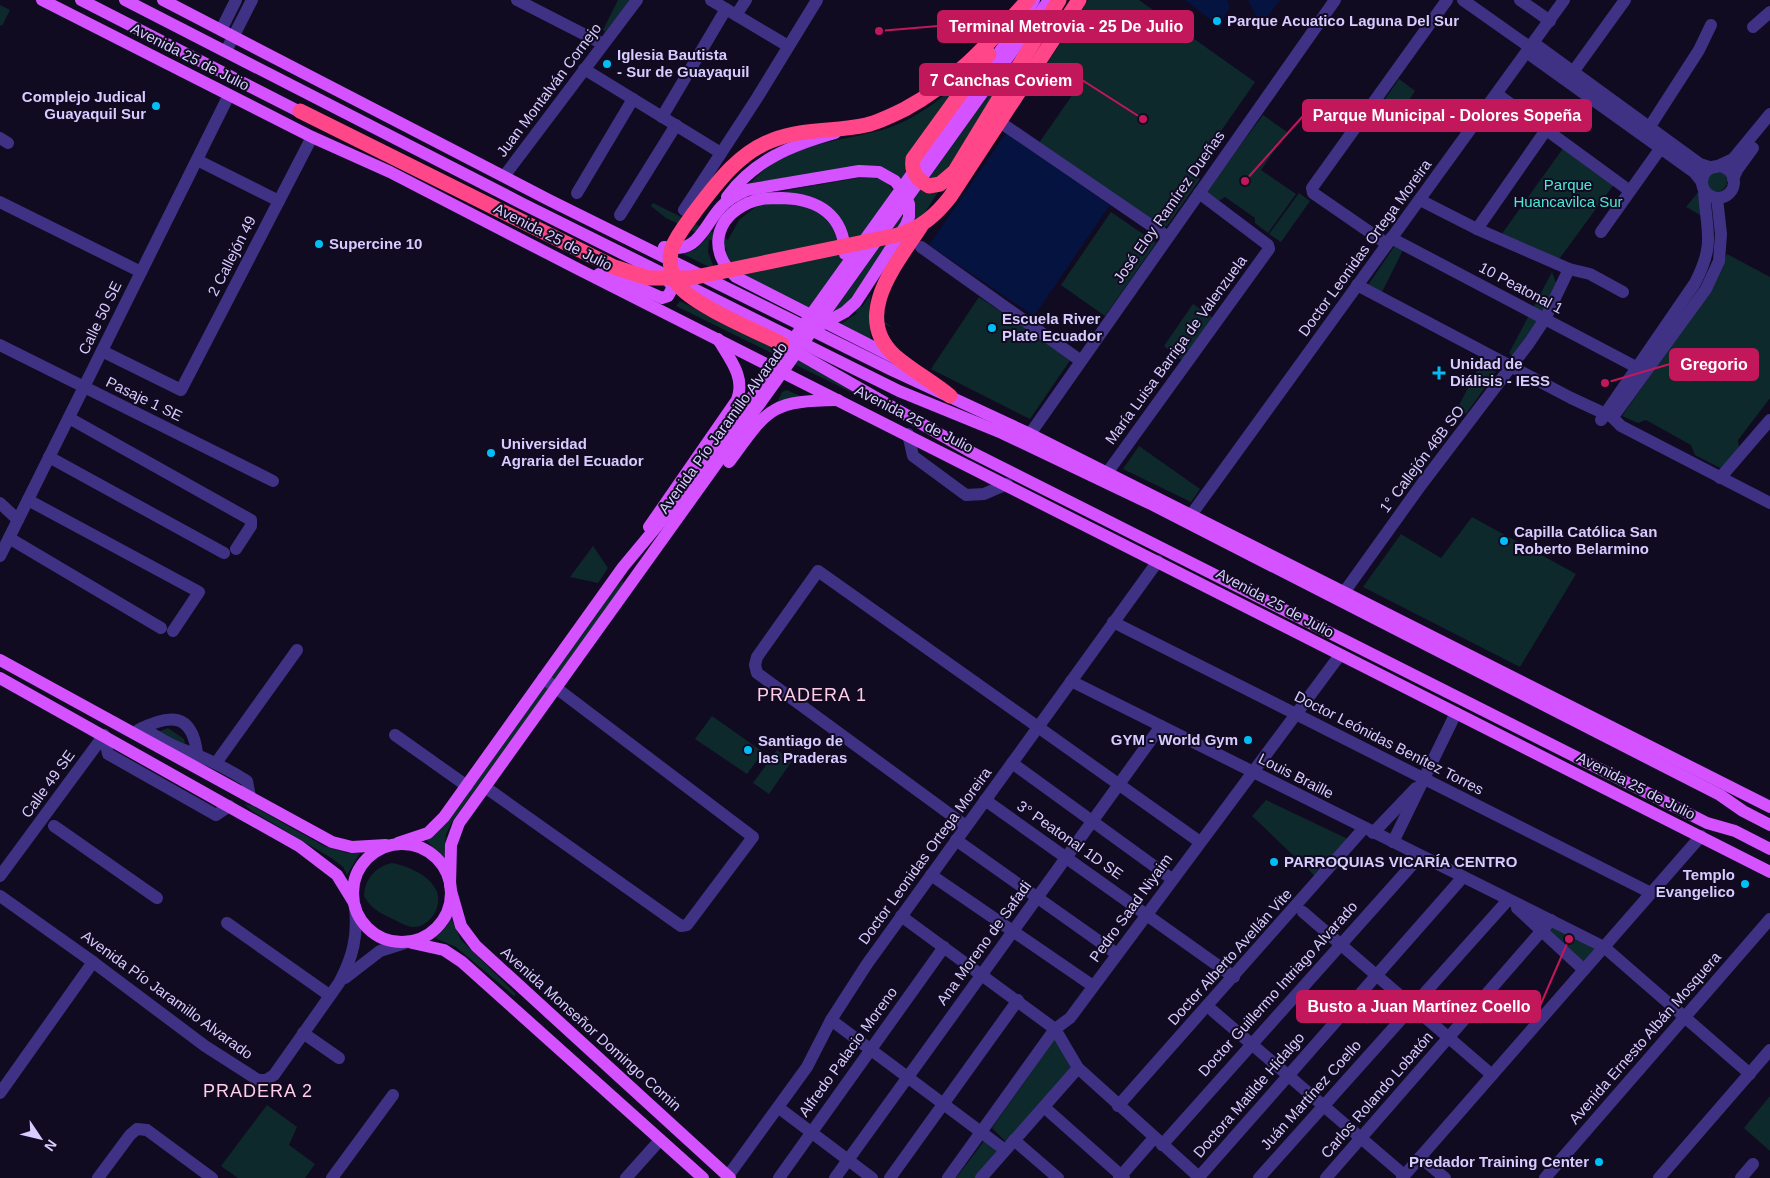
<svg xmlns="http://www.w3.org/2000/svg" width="1770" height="1178" font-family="Arial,sans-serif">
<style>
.green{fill:#0d292b}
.water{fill:#051340}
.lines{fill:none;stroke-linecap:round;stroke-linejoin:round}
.minor{stroke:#3f3284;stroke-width:12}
.major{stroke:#d452ff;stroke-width:12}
.highway{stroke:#ff4688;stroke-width:15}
.poi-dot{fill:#00bff6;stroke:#110b21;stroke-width:2}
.labels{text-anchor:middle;stroke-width:4;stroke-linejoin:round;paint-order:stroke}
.poi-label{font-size:15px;font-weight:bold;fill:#d7cbff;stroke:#110b21;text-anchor:start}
.street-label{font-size:15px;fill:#d7cbff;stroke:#110b21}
.park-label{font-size:15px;fill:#4de9d5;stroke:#110b21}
.quarter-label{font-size:18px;letter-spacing:1px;fill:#ffcde7;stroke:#110b21}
.leader{fill:none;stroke:#c2185b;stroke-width:2}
.callout-dot{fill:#c2185b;stroke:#110b21;stroke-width:2}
.callout{fill:#c2185b;stroke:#c2185b;stroke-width:2}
.callout-label{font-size:16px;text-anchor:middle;font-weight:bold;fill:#fff}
</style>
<rect width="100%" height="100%" fill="#110b21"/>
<!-- green -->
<g class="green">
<polygon points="618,0 630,0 605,32 603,30"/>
<polygon points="1088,0 1139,0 1255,82 1192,173 1200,179 1167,226 1160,228 1039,143 1073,94 1041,73"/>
<polygon points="0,5 10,10 2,26 0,25"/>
<polygon points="1005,71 1008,73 948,171 943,176 928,179"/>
<path d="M966 78 908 154 938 192 912 233 916 222 913 201 866 166 750 183C758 176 765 168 774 162 808 141 851 140 888 128 918 118 941 98 966 78Z"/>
<polygon points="1399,79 1415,91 1389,129 1372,118"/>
<polygon points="1263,115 1287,132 1261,170 1296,194 1268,233 1255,223 1255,218 1225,197 1219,201 1206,192"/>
<polygon points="1564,147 1615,183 1554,266 1501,235"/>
<circle cx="1716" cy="181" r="11"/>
<path d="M863 177C886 178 891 182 899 204 901 211 904 216 902 224L850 301 862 307 871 294 869 311 892 327 869 319 871 340 840 325 857 313 844 306 827 316 743 277 727 260 726 248 709 239 708 252 715 270 683 254 696 249 707 238 666 218 651 206 653 203 728 240 739 220 773 193Z"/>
<polygon points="1699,191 1702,216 1686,207"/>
<polygon points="1299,193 1310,201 1281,242 1269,234"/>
<polygon points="1111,212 1156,243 1105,316 1061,285"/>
<polygon points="1396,244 1404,248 1382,292 1368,285"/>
<polygon points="1727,254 1770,277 1770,398 1738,440 1739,448 1722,469 1695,455 1691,445 1646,420 1638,423 1622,416 1708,293"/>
<polygon points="1552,272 1559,291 1512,356 1509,353"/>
<polygon points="979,297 1071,359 1030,419 931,369"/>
<polygon points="680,301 816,369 867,400 676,306"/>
<polygon points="1193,304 1213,318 1183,361 1164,346"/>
<polygon points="1480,365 1496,372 1466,414 1457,409"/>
<polygon points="787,390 800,396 777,403 782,392"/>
<polygon points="1139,446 1200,489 1191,502 1123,469"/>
<polygon points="1472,517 1576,574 1520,667 1363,587 1401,534 1441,558"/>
<polygon points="593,546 608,568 598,583 570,577"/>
<polygon points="624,580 621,588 453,820 446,834 444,858 425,839 617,585"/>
<polygon points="712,716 763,752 747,774 695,739"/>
<polygon points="168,728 184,739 186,748 158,732"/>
<polygon points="777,750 792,761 769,794 753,783"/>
<polygon points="1266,800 1350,840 1316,877 1252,816"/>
<polygon points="244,804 253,806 324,846 348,853 360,853 347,875 343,867 333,859 252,811"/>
<path d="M392 863C407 866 427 874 435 888 445 903 431 928 412 927 405 926 397 921 391 918 379 913 370 907 364 896 365 879 375 867 392 863Z"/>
<polygon points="451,918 461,940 516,994 514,996 456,947 435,938 447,926"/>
<polygon points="1551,920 1604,947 1584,970 1542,931"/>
<polygon points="1056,1037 1072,1071 1008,1144 992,1128"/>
<polygon points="1770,1096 1770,1151 1744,1128"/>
<polygon points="267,1105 297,1127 289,1145 315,1164 305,1178 238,1178 221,1166"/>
<polygon points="984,1141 999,1153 977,1178 956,1178"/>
</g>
<!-- water -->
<g class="water">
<polygon points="1185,0 1227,0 1230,8 1225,14 1221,28"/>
<polygon points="1248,0 1280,0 1261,25"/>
<polygon points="1006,133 1110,205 1034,316 929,245"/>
</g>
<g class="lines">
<!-- minor -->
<g class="minor">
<polyline points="517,0 603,44"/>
<polyline points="711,0 788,46"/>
<polyline points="1463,0 1531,48"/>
<polyline points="1520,0 1550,21"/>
<polyline points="736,15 746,0"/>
<polyline points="1753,27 1770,12"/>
<polyline points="221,30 236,0"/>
<polyline points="1531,48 1532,56 1694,172 1702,182"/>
<polyline points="1531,48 1538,46 1700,164 1712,168"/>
<polyline points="226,51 252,0"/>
<polyline points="584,69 721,153"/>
<polyline points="1568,79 1625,0"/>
<polyline points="1497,94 1630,191"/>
<polyline points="991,116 1168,237"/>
<polyline points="662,117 726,9"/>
<polyline points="1645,134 1699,50 1711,25"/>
<polyline points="0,138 8,143"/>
<polyline points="197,160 279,201"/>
<circle cx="1718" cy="182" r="16"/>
<polyline points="1716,167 1733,159 1770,114"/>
<polyline points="505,175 637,0"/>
<polyline points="1733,179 1737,170 1753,148"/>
<polyline points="577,193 633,99"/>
<polyline points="1420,200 1477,229 1569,269 1590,274 1623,292"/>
<polyline points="0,202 141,272"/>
<polyline points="684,210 757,98 817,0"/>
<polyline points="620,215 676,125"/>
<polyline points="1477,229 1546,130"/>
<polyline points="1601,232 1665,142"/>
<polyline points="1391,238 1636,367"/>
<polyline points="1387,244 1313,193 1312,188 1447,0"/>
<polyline points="921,247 1081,361"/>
<polyline points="1357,285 1571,398 1612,417 1621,426 1770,503"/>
<polyline points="0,345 273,481"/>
<polyline points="102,351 181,390 312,137"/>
<polyline points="1615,414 1706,289 1719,261 1721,234 1717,198"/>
<polyline points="69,418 251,520 251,526 236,549"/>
<path d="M1601 420 1695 283C1716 242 1706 232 1704 190"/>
<polyline points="908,434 913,456 966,495 984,494 1007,484"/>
<polyline points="1030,434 1335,0"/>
<polyline points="49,457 224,553"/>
<polyline points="1107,473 1269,249 1268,245 1199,193"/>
<polyline points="1720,478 1770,420"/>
<polyline points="28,500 199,592 173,631"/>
<polyline points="0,503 18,520"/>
<polyline points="1191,515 1564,0"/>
<polyline points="9,538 161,628"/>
<polyline points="0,556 229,95"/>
<polyline points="1345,591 1421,485 1529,343 1545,319 1569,269"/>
<polyline points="1113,622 1651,893"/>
<polyline points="1071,681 1604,947 1750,1074"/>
<path d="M142 728C155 735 169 745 184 750 206 758 226 768 247 781L250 797"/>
<path d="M138 730C169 714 192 712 197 753"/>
<polyline points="104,735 108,754 216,815 229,806"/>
<polyline points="395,735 467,786"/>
<polyline points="216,763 297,650"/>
<polyline points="1012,763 1172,879"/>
<polyline points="485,787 681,926 687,925 753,837 543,678"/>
<polyline points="985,800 1234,977"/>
<polyline points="54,826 157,898"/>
<polyline points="966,826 757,673 755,665 757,657 818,571 1200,842"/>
<polyline points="1373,833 1416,788"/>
<polyline points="956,840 1117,954"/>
<polyline points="1393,842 1456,713"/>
<polyline points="931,875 1093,986"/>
<polyline points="0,876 104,735"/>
<path d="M0 896 93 962 205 1046 258 1080H266L274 1075 339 983C353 957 358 936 355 907"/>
<polyline points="1517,908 1584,970"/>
<polyline points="1303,912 1492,1075"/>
<polyline points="901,916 1055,1029 1078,1068 1200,1178"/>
<polyline points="227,923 329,995"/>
<polyline points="345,978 380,951 405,943"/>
<polyline points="1213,1011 1404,1175"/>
<polyline points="831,1020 1005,1150"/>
<polyline points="303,1033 339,1058"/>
<polyline points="0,1093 93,962"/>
<polyline points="1118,1106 1364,828"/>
<polyline points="1044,1107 1124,1178"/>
<polyline points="779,1108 872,1178"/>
<polyline points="1014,1140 1058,1178"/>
<polyline points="1162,1145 1420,856"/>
<polyline points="1420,1157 1445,1178"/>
<polyline points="728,1176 807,1067 831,1020 867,964 1158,561"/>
<polyline points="1199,1177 1463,877"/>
<polyline points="98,1178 130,1135 137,1129 147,1130 212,1178"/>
<polyline points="332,1178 393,1095"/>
<polyline points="626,1178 660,1140"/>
<polyline points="779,1178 944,947"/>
<polyline points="835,1178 1161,726"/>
<polyline points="890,1178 1018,1000"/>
<polyline points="948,1178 1055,1029 1070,1018 1340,655"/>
<polyline points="981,1178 1078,1068"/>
<polyline points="1119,1178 1154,1138"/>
<polyline points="1259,1178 1508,900"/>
<polyline points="1326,1178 1551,920"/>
<polyline points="1402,1178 1701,836"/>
<polyline points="1545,1178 1770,919"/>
<polyline points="1659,1178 1770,1050"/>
<polyline points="1741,1178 1753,1164"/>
</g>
<!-- major -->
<g class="major">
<polyline points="42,0 312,137 390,172 578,269 1770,872"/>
<polyline points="81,0 308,116"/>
<polyline points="125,0 523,204 899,391 1002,433 1149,503 1720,795 1743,811 1770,825"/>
<polyline points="163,0 549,200 892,370 1030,434 1770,807"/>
<path d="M727 197C754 160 792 145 835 133"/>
<path d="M664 247C699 254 702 228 721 207 728 199 738 194 747 190L859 171 879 172 895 181 904 193 909 204V217L906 225 856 302 845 312 819 326"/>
<path d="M845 254C844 215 818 199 782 198 770 198 759 198 748 203 714 219 708 252 736 277L895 358"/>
<polyline points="599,274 617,278 662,298 668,296 673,287 665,277"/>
<polyline points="782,344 971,452 1707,823 1735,831 1770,849"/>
<path d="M729 462C769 408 769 401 838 400"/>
<path d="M649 527 737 400C746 377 729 358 718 339"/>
<polyline points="0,660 332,842 352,847 386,845"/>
<polyline points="0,678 299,846 337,875 353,901"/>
<polyline points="398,843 428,833 444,817 623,567 673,507 1021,22 1034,0"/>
<circle cx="402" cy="893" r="49"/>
<polyline points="450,885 451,845 459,823 1049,0"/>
<polyline points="451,891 461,926 476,946 730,1178"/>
<polyline points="412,943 444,950 462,962 703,1178"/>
</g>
<!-- highway -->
<g class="highway">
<path d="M300 111 614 267 648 278H691L898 235C921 228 936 215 950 197L1079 0"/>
<path d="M953 173 940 184 929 186C917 180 911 172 913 159L989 54"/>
<polyline points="949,181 1059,0"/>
<path d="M921 226C898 262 851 315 894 355 911 370 933 382 950 396"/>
<path d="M782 344C756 331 698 307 680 287 671 277 668 261 672 248 677 235 686 224 694 213 716 184 738 153 773 140 803 128 835 132 866 125 879 122 893 115 905 109 954 83 991 41 1028 0"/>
</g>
</g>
<!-- markers -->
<g class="poi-dot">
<circle cx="1217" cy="21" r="5"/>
<circle cx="607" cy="64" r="5"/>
<circle cx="156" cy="106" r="5"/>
<circle cx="319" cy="244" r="5"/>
<circle cx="992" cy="328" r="5"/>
<path d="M1436.5 365.5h5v5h5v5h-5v5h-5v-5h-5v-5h5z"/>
<circle cx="491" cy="453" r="5"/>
<circle cx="1504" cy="541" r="5"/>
<circle cx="1248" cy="740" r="5"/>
<circle cx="748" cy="750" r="5"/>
<circle cx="1274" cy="862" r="5"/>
<circle cx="1745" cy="884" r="5"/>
<circle cx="1599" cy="1162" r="5"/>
</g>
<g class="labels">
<!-- poi labels -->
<g class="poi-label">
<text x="1227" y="26">Parque Acuatico Laguna Del Sur</text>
<text x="617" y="60">Iglesia Bautista<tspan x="617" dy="17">- Sur de Guayaquil</tspan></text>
<text x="146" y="102" text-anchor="end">Complejo Judical<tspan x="146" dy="17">Guayaquil Sur</tspan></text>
<text x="329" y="249">Supercine 10</text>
<text x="1002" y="324">Escuela River<tspan x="1002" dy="17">Plate Ecuador</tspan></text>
<text x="1450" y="369">Unidad de<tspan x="1450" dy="17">Diálisis - IESS</tspan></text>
<text x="501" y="449">Universidad<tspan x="501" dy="17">Agraria del Ecuador</tspan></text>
<text x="1514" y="537">Capilla Católica San<tspan x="1514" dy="17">Roberto Belarmino</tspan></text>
<text x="1238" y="745" text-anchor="end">GYM - World Gym</text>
<text x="758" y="746">Santiago de<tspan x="758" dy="17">las Praderas</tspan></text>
<text x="1284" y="867">PARROQUIAS VICARÍA CENTRO</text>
<text x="1735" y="880" text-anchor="end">Templo<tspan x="1735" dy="17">Evangelico</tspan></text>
<text x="1589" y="1167" text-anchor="end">Predador Training Center</text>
</g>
<!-- street labels -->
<g class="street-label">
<text transform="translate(190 57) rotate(27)" y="5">Avenida 25 de Julio</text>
<text transform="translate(549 90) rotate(-53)" y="5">Juan Montalván Cornejo</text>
<text transform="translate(1169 207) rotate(-55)" y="5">José Eloy Ramírez Dueñas</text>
<text transform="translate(553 237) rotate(27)" y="5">Avenida 25 de Julio</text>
<text transform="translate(1365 248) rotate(-54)" y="5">Doctor Leonidas Ortega Moreira</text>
<text transform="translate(232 256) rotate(-63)" y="5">2 Callejón 49</text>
<text transform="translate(1521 288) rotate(28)" y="5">10 Peatonal 1</text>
<text transform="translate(100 318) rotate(-64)" y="5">Calle 50 SE</text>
<text transform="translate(1176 350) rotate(-54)" y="5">María Luisa Barriga de Valenzuela</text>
<text transform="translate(144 399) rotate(26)" y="5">Pasaje 1 SE</text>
<text transform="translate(914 419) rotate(27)" y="5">Avenida 25 de Julio</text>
<text transform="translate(723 428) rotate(-54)" y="5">Avenida Pío Jaramillo Alvarado</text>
<text transform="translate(1422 459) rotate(-53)" y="5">1° Callejón 46B SO</text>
<text transform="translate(1275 603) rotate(28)" y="5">Avenida 25 de Julio</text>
<text transform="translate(1389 743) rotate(27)" y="5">Doctor Leónidas Benítez Torres</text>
<text transform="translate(1296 776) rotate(27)" y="5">Louis Braille</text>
<text transform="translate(48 784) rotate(-54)" y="5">Calle 49 SE</text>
<text transform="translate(1636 786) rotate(27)" y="5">Avenida 25 de Julio</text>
<text transform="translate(1070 840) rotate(35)" y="5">3° Peatonal 1D SE</text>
<text transform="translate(925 856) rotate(-54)" y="5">Doctor Leonidas Ortega Moreira</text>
<text transform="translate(1131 908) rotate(-54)" y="5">Pedro Saad Niyaim</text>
<text transform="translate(984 943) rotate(-54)" y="5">Ana Moreno de Safadi</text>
<text transform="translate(1230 957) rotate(-48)" y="5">Doctor Alberto Avellán Vite</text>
<text transform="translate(1278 989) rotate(-48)" y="5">Doctor Guillermo Intriago Alvarado</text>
<text transform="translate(167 995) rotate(36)" y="5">Avenida Pío Jaramillo Alvarado</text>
<text transform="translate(591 1029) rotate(42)" y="5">Avenida Monseñor Domingo Comin</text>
<text transform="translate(1645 1038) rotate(-49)" y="5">Avenida Ernesto Albán Mosquera</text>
<text transform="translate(848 1052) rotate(-54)" y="5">Alfredo Palacio Moreno</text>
<text transform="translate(1249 1095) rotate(-49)" y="5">Doctora Matilde Hidalgo</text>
<text transform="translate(1311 1095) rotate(-48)" y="5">Juán Martínez Coello</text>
<text transform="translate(1377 1095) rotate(-49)" y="5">Carlos Rolando Lobatón</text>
</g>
<!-- park labels -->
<g class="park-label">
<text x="1568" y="190">Parque<tspan x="1568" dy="17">Huancavilca Sur</tspan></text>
</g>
<!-- quarter labels -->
<g class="quarter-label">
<text x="812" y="701">PRADERA 1</text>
<text x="258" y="1097">PRADERA 2</text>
</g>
</g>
<!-- callouts -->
<path class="leader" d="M879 31L938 26M1143 119L1082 80M1245 181L1303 116M1605 383L1670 364M1569 939L1540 1006"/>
<g class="callout-dot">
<circle cx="879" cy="31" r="5"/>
<circle cx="1143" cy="119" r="5"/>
<circle cx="1245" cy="181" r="5"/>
<circle cx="1605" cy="383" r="5"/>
<circle cx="1569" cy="939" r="5"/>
</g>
<g class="callout">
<rect x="938" y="11" width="255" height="31" rx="5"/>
<rect x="920" y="64" width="162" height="31" rx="5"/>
<rect x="1303" y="100" width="288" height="31" rx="5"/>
<rect x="1670" y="349" width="88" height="31" rx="5"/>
<rect x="1297" y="991" width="243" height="31" rx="5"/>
</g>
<g class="callout-label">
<text x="1066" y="32">Terminal Metrovia - 25 De Julio</text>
<text x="1001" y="86">7 Canchas Coviem</text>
<text x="1447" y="121">Parque Municipal - Dolores Sopeña</text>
<text x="1714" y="370">Gregorio</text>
<text x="1419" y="1012">Busto a Juan Martínez Coello</text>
</g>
<!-- north arrow -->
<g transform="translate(40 1138) rotate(125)" stroke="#110b21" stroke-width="4" paint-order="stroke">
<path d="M0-4L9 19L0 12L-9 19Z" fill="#d7cbff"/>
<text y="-8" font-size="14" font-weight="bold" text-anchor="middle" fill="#d7cbff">N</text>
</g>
</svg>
